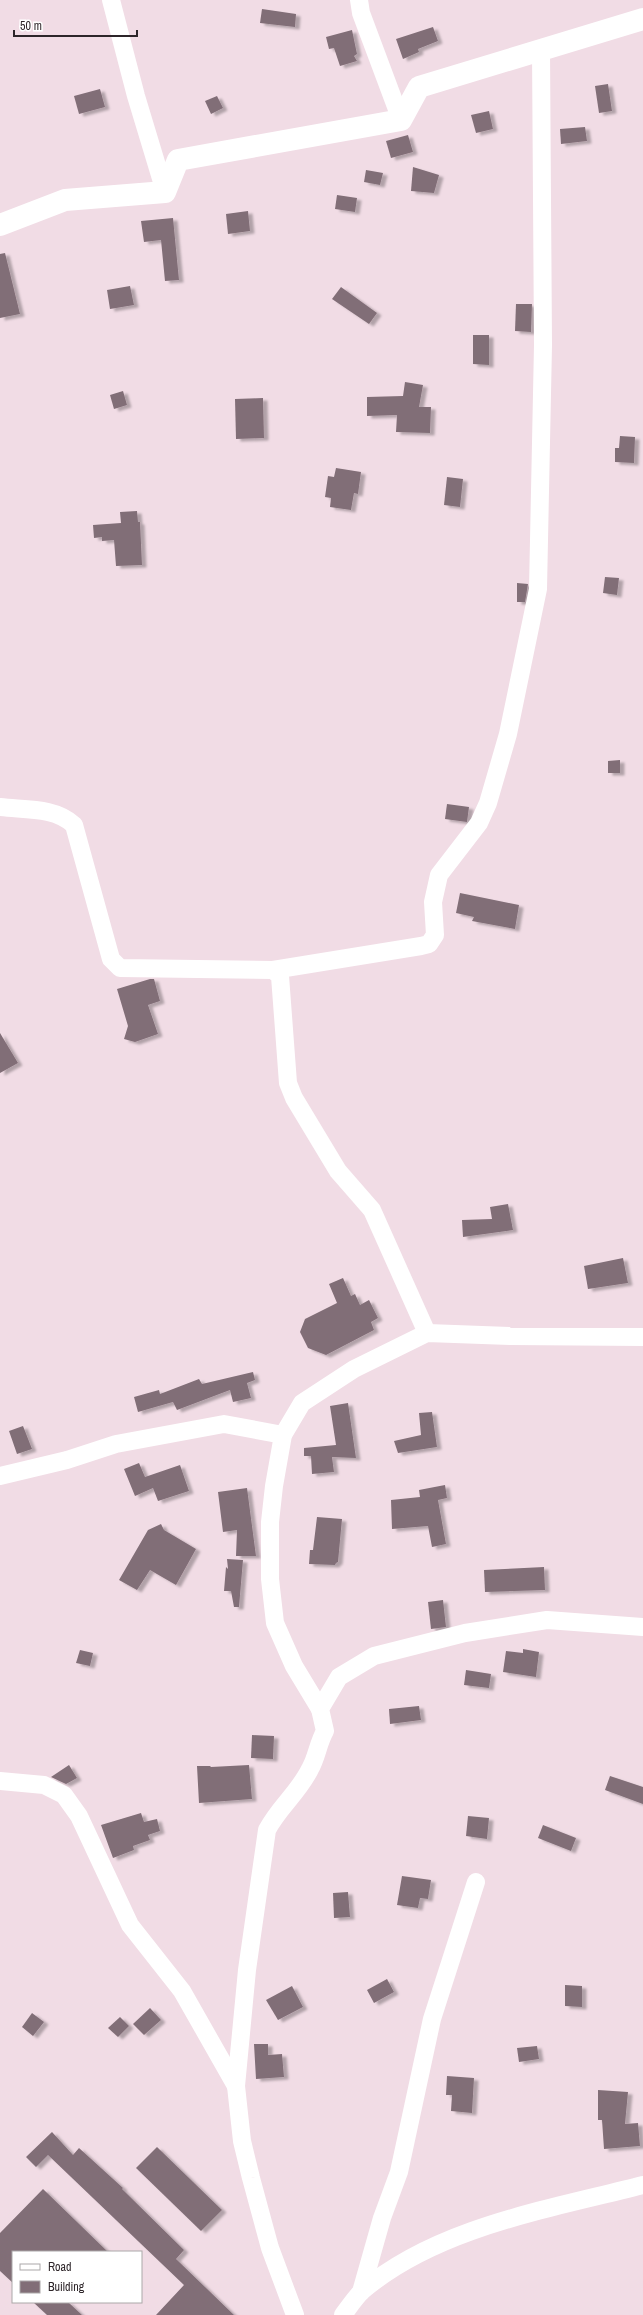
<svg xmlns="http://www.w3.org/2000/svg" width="643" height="2315" font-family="'Archivo Narrow',sans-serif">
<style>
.building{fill:#816e77;filter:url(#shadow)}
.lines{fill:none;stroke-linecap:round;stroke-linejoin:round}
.minor{stroke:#fff;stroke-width:18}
.tertiary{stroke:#fff;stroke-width:22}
</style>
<defs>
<filter id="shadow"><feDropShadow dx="4.5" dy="2.5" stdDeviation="1" flood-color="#0004"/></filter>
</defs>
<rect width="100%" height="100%" fill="#f1dce5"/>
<!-- building -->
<g class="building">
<polygon points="262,9 296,14 295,27 260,23"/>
<polygon points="433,27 438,41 418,49 419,52 403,59 396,39"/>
<polygon points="352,30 357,54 354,56 357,61 340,66 334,48 329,49 326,37"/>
<polygon points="608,84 612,111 599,113 595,86"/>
<polygon points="100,89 105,107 79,114 74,96"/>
<polygon points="217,96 223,108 211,114 205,101"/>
<polygon points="489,111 493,129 476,133 471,115"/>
<polygon points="585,127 587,141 561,144 560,129"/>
<polygon points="408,135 413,152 391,158 386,141"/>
<polygon points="413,167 439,175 434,193 411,191"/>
<polygon points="366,170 383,173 380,185 364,182"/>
<polygon points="337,195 357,198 355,212 335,209"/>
<polygon points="248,211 250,231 228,234 226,214"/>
<polygon points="173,218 179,280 165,281 161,240 144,242 141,221"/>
<polygon points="5,253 20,314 0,318 0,254"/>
<polygon points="130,286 134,305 110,309 107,290"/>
<polygon points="341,287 377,313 369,324 332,299"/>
<polygon points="516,304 532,304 531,332 515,331"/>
<polygon points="473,335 489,335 489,365 473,364"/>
<polygon points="405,382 423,385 419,407 431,407 430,433 396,432 397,415 367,416 367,397 403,396"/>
<polygon points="123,391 127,405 114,409 110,395"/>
<polygon points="263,398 264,438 236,439 235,399"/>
<polygon points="620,436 635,437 634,463 615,462 615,448 619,448"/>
<polygon points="336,468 361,472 358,494 354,493 351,510 330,507 331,498 325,497 328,476 334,477"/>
<polygon points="447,477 463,479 460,507 444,505"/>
<polygon points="137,511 138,522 140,522 142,565 116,566 114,540 102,541 102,537 94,538 93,525 121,523 120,512"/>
<polygon points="605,577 619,578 617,595 603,593"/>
<polygon points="517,583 528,584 525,602 517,602"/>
<polygon points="620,760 620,773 608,773 608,761"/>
<polygon points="447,804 469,807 467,822 445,819"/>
<polygon points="460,893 519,905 515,929 472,921 474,917 456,913"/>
<polygon points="150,979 154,979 160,1001 148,1005 158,1034 135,1042 124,1039 128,1026 117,989"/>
<polygon points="0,1033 18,1063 0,1073"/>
<polygon points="508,1204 513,1230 463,1237 462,1220 492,1219 490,1207"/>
<polygon points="623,1258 628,1283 588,1289 584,1266"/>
<polygon points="343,1278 351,1296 355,1294 360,1305 369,1300 378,1318 371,1322 374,1330 326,1355 308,1348 300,1332 305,1319 337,1303 329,1284"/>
<polygon points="253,1372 255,1380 247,1383 251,1398 233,1402 230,1390 177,1410 173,1402 138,1412 134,1397 159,1390 160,1394 199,1379 202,1384"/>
<polygon points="348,1403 356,1458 332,1457 334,1472 312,1474 311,1456 304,1456 304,1448 336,1445 330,1406"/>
<polygon points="432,1412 437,1447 398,1453 394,1441 421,1435 419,1413"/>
<polygon points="23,1426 32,1449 17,1454 9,1431"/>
<polygon points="139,1463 145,1477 180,1465 189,1491 158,1501 153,1488 135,1496 124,1469"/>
<polygon points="445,1485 447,1498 438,1500 446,1544 432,1547 428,1526 392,1529 391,1500 420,1497 419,1490"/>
<polygon points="247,1488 256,1556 236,1556 237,1530 223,1532 218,1492"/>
<polygon points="317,1517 342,1519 338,1562 336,1563 335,1565 309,1564 310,1550 313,1550"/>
<polygon points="161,1524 164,1530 196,1549 176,1585 150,1570 137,1590 119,1580 148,1530"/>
<polygon points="227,1559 243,1560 239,1607 234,1607 231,1591 224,1591 226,1567 228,1569"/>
<polygon points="544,1567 545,1590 485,1592 484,1570"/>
<polygon points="443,1600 446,1627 431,1629 428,1602"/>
<polygon points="523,1649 539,1652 536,1677 503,1672 506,1651 523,1653"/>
<polygon points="80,1650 93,1653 90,1666 76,1663"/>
<polygon points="466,1670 491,1674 489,1688 464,1685"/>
<polygon points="419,1706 421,1720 390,1724 389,1709"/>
<polygon points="252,1735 274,1736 273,1759 251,1758"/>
<polygon points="69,1765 77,1778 66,1784 51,1777"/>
<polygon points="249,1765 252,1799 199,1803 197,1766 210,1766 211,1767"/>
<polygon points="610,1776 643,1787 643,1804 605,1790"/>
<polygon points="141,1813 144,1822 157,1819 160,1831 148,1835 150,1840 133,1846 134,1850 113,1858 101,1825"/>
<polygon points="468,1816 489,1818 487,1839 466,1836"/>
<polygon points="543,1825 576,1838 571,1851 538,1838"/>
<polygon points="402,1876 431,1880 428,1899 420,1898 418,1908 397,1905"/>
<polygon points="348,1892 350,1917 334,1918 333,1893"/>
<polygon points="387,1979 394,1992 374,2003 367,1990"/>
<polygon points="565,1985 582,1986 582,2007 565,2006"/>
<polygon points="292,1986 303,2007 278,2020 266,2000"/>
<polygon points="150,2008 161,2020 144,2035 133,2024"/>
<polygon points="32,2013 44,2022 33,2036 22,2027"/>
<polygon points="120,2017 129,2026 118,2037 108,2028"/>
<polygon points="254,2044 268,2044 268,2055 282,2054 284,2077 256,2079"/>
<polygon points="537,2046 539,2059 519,2062 517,2048"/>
<polygon points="447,2076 474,2078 472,2113 451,2111 452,2095 446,2095"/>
<polygon points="598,2090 628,2092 625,2124 638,2123 640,2146 604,2149 602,2120 598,2120"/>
<polygon points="52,2132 73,2155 79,2148 123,2188 122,2189 184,2250 176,2259 234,2315 156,2315 184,2285 48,2155 36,2167 26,2157"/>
<polygon points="157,2147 222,2210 201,2231 136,2168"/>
<polygon points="43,2189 108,2252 13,2252 13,2283 0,2271 0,2233"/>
<polygon points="33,2302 68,2302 82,2315 47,2315"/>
</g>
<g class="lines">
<!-- minor -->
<g class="minor">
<polyline points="111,0 136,96 165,192"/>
<polyline points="359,0 361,13 401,120"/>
<path d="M0 807C25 810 55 807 74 825L111 959 120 968 273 970 421 946 429 944 435 935 433 902 439 875 479 823 488 803 508 734 538 589 543 345 541 50"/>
<polyline points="273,970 280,976 288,1083 294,1098 338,1171 372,1210 427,1333"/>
<polyline points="0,1476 67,1460 116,1444 224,1424 283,1435"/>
<polyline points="320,1709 294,1666 275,1623 270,1579 270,1522 274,1486 283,1435 302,1403 354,1369 427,1333 510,1336 643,1337"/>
<polyline points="0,1781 44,1785 64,1795 79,1816 130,1925 182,1991 236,2086"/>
<polyline points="361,2292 382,2218 399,2172 432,2019 476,1882"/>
<path d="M295 2315 270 2248 251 2178 242 2141 236 2086 247 1970 267 1830C279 1807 299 1792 310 1769 317 1757 318 1743 325 1731L320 1709 339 1677 374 1656 465 1633 547 1620 643 1627"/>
<path d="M343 2315C349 2307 355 2298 362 2291 437 2227 550 2209 643 2185"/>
</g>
<!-- tertiary -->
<polyline class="tertiary" points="0,225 65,200 165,192 178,160 401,120 419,87 643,19"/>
</g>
<!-- legend -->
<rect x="12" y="2251" width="130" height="52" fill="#ffffff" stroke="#aba8a9"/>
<rect x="20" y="2264" width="20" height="6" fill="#ffffff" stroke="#aba8a9"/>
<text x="48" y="2271" font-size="12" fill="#2d2529">Road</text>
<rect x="20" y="2281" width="20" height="12" fill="#816e77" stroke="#aba8a9"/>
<text x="48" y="2291" font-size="12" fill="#2d2529">Building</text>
<!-- scale -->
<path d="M14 30v6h123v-6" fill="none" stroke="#2d2529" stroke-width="2"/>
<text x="20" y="30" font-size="12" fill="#2d2529" stroke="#ffffff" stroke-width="3" paint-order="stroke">50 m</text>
</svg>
